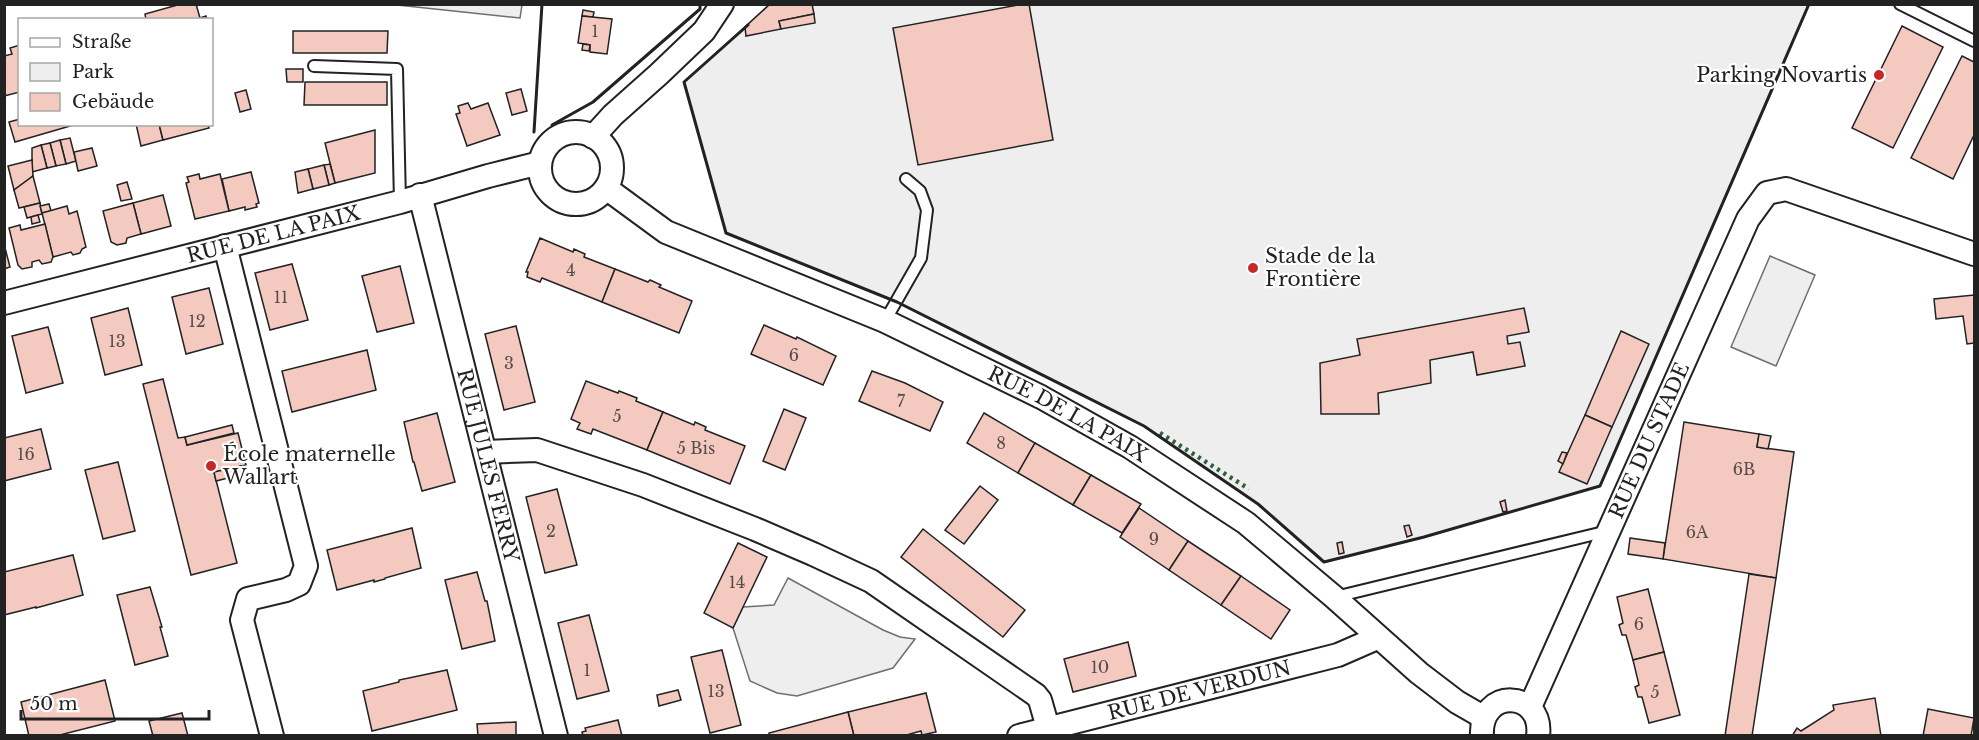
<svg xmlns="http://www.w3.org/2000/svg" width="1979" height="740" font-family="'Libre Baskerville',serif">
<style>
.green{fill:#eee;stroke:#6f6f6f;stroke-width:1.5}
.building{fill:#f3c9c0;stroke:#222;stroke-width:1.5}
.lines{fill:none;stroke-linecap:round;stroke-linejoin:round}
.service-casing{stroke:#222;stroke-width:14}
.minor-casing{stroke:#222;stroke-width:26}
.service{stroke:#fff;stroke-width:10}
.minor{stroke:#fff;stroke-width:22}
.hedge{stroke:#2f5e38;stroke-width:4.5;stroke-dasharray:3 4.5;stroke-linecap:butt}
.wall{stroke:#222;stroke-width:3}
.poi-dot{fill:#c62828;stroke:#fff;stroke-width:2}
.labels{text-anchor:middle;stroke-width:4.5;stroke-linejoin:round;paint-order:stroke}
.number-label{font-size:16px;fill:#564c4a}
.poi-label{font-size:20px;fill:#222;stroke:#fff;text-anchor:start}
.street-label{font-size:20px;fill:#222;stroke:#fff}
</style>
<rect width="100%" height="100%" fill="#fff"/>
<!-- green -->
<g class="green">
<polygon points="397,5 522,4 522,5 520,18"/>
<polygon points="769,5 1809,5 1600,486 1424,537 1324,562 1258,504 1144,426 897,302 726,233 684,82"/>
<polygon points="1770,256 1815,275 1776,366 1731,347"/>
<polygon points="788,578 883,630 900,637 915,639 893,668 797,696 777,693 750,681 733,628 743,607 774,605"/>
</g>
<!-- building -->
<g class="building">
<polygon points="181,4 196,4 200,18 206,16 207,20 146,20 145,14"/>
<polygon points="770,4 812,4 814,14 779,21 781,29 746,36 745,27"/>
<polygon points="1024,4 1029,4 1053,140 918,165 893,28"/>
<polygon points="583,10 594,12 593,17 582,16"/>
<polygon points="814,14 815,23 781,29 779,21"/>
<polygon points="582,16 612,19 607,54 590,52 590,45 578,43"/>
<polygon points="1902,26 1943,47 1893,148 1852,128"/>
<polygon points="293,31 388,31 387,53 293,53"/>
<polygon points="583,44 590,45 589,51 582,50"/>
<polygon points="20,45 20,92 4,96 4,56 12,54 10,48"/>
<polygon points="1962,56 1974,62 1974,135 1953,179 1911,158"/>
<polygon points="286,69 303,69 303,82 287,82"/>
<polygon points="305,82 387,82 387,105 304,105"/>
<polygon points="521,89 527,111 512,115 506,93"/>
<polygon points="246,90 251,109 240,112 235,93"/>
<polygon points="468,103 471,109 488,103 500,135 467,146 456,114 460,113 458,106"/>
<polygon points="20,119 20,124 77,124 15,142 9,122"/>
<polygon points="136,124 159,124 163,140 141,146"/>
<polygon points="159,124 208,124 209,128 163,140"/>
<polygon points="375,130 375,173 335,183 325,143"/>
<polygon points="70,138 76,161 66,164 60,140"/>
<polygon points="60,140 66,164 56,166 50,143"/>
<polygon points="50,143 56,166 47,168 41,145"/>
<polygon points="41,145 47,168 32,172 32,148"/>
<polygon points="92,148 97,166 78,171 74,152"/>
<polygon points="32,160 33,176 14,190 8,166"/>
<polygon points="330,164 335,183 329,185 324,165"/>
<polygon points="324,165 329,185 313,189 308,169"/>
<polygon points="308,169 313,189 298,193 295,172"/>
<polygon points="251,172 259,203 256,204 257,207 245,210 245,207 229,211 222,179"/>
<polygon points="199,174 200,179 220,174 229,211 195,219 186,183 189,182 187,177"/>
<polygon points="33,176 40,203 19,208 14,190"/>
<polygon points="127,182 132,199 121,201 117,185"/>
<polygon points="163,195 171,226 141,234 133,203"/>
<polygon points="40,203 42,214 27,218 24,207"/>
<polygon points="133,203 141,234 127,238 126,243 117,245 111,242 103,211"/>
<polygon points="49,204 51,211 42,213 40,206"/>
<polygon points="67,206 69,214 77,211 86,247 82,249 80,253 73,255 71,252 53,257 42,213"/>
<polygon points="38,215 40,222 32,224 31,217"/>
<polygon points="45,224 53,257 51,262 42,264 39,260 32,262 32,267 22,269 18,265 9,228 20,225 21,230"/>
<polygon points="540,238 573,252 574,249 585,254 584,257 615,269 602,302 542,278 540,282 527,277 528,272 526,272"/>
<polygon points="4,244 10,267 4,269"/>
<polygon points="292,264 308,320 270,330 255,273"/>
<polygon points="400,266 414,323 377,332 362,276"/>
<polygon points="615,269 648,282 650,280 661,285 659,287 692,301 679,333 602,302"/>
<polygon points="209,288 223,344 186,354 172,297"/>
<polygon points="1974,295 1974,343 1967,344 1963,316 1936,319 1934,299"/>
<polygon points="128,308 142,365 105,375 91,318"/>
<polygon points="1524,308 1529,332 1507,336 1508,344 1520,342 1525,366 1477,375 1473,352 1430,360 1431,383 1378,393 1379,414 1321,414 1320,363 1360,355 1357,339"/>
<polygon points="764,325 796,339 797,337 836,356 823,385 751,354"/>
<polygon points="516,326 535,402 504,410 485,334"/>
<polygon points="48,327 63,383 26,393 12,336"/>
<polygon points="1621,331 1649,344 1612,427 1585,415"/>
<polygon points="367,350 376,390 292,412 282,371"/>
<polygon points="872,371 905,383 943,402 930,431 859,401"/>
<polygon points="163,379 178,438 185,437 187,445 238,433 246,465 214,472 237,563 191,575 143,384"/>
<polygon points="586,381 618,393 619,391 637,398 636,401 663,412 647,450 593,429 591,434 577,429 580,423 571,419"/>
<polygon points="784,409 806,418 785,470 763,461"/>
<polygon points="663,412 694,425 695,422 706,427 705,430 745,446 730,484 647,450"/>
<polygon points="437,413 455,482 422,491 414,462 413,462 404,422"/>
<polygon points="984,413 1035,443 1018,473 967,443"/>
<polygon points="1585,415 1612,427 1587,484 1559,472"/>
<polygon points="1684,422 1759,434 1757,447 1794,452 1776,578 1663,559"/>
<polygon points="232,425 234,433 187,445 185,437"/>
<polygon points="41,429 51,469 4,481 4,438"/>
<polygon points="1759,434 1771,436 1768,449 1757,447"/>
<polygon points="1035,443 1091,475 1073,505 1018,473"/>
<polygon points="1562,452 1567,453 1563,464 1558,461"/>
<polygon points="118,462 135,531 103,539 85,470"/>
<polygon points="242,466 244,474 216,481 214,472"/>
<polygon points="1091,475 1141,504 1122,533 1073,505"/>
<polygon points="980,486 998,500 964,544 945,530"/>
<polygon points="557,489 577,565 545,573 526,497"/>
<polygon points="1505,500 1507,511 1503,512 1500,502"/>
<polygon points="1139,508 1188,541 1169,570 1120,537"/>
<polygon points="1409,525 1412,535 1407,537 1404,526"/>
<polygon points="412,528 421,568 385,578 385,579 374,582 374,580 337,590 327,550"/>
<polygon points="923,529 1025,610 1003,637 901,557"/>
<polygon points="1630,538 1665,543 1663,559 1628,554"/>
<polygon points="1188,541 1241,576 1221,605 1169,570"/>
<polygon points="1342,542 1344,553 1339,554 1337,543"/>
<polygon points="738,543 767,557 733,628 704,613"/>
<polygon points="73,555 83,595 36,608 36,607 4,615 4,572"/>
<polygon points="477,572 485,601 487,601 495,641 462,649 445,580"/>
<polygon points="1749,574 1776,578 1752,736 1725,736"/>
<polygon points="1241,576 1290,610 1271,639 1221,605"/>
<polygon points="150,587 162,627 160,627 168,656 135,665 117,595"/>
<polygon points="1648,589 1664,652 1633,660 1626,635 1622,635 1619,625 1623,623 1617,597"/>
<polygon points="589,615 609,691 577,699 558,623"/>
<polygon points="1128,642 1136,676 1073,692 1064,659"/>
<polygon points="722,650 741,725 710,733 691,657"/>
<polygon points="1664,652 1680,715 1649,723 1642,697 1638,697 1635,687 1639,685 1633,660"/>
<polygon points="447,670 457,710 372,731 363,691 399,682 399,680"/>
<polygon points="105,680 115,721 56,736 29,736 21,702"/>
<polygon points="678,690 681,700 659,706 657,695"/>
<polygon points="926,693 936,732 922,735 921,731 903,736 854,736 848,712"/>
<polygon points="1875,698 1881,736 1792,736 1797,728 1801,731 1834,710 1833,705"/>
<polygon points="1928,709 1974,718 1971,736 1923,736"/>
<polygon points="848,712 854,736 769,736 769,733"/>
<polygon points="182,713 188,736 153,736 149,721"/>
<polygon points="618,720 622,736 583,736 582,732 586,731 585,728"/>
<polygon points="516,722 516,736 478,736 477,724"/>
</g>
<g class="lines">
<!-- service casing -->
<g class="service-casing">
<g id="service">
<polyline points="1900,4 1974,41"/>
<polyline points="314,66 397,69 400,202"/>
<polyline points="885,321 921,258 927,210 920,191 906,179"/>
<polyline points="1335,597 1608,531"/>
</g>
</g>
<!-- minor casing -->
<g class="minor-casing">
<g id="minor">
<circle cx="576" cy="168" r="36"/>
<polyline points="593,137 613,115 659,74 704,31 722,4"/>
<path id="s1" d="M606 188 666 232 885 321 1041 397 1130 447 1246 523 1334 597 1419 673 1457 702 1483 717"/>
<path id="s2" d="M420 195 556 736"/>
<polyline points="225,246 306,566 299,584 286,590 248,599 242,620 272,736"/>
<path id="s3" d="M4 303 400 202 488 176 540 163"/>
<polyline points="485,452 537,450 643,485 755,529 813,554 871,581 1036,695 1040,700 1048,728"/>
<path id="s4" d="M1530 707 1748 219 1767 193 1786 189 1974 254"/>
<path id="s5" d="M1019 736 1338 655 1377 638"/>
<path d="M1482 736C1479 687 1544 690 1538 736"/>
</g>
</g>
<!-- service -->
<use href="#service" class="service"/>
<!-- minor -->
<use href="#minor" class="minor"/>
<!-- hedge -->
<polyline class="hedge" points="1160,433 1249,489"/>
<!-- wall -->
<g class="wall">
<polyline points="748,25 684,82 726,233 897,302 1144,426 1258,504 1324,562 1424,537 1600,486 1809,4"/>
<polyline points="552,125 593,102 700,9 700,4"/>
<polyline points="534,132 542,4"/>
</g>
</g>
<!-- markers -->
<g class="poi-dot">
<circle cx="1879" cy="75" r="6"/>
<circle cx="1253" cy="268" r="6"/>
<circle cx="211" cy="466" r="6"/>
</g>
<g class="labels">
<!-- number labels -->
<g class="number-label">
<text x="595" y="37">1</text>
<text x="571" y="276">4</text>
<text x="281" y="303">11</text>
<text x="197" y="327">12</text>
<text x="117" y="347">13</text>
<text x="794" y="361">6</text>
<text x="509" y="369">3</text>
<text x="901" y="407">7</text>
<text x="617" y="422">5</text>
<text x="1001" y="449">8</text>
<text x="696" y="454">5 Bis</text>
<text x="26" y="460">16</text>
<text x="1744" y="475">6B</text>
<text x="551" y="537">2</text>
<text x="1697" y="538">6A</text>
<text x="1154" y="545">9</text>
<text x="737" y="588">14</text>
<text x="1639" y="630">6</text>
<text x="1100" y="673">10</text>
<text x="587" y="676">1</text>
<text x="716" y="697">13</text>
<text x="1655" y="698">5</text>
</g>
<!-- poi labels -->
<g class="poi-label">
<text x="1867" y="82" text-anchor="end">Parking Novartis</text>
<text x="1265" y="263">Stade de la<tspan x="1265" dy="23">Frontière</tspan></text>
<text x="223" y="461">École maternelle<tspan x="223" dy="23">Wallart</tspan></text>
</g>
<!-- street labels -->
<g class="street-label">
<text dy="7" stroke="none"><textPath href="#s3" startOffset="278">RUE DE LA PAIX</textPath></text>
<text dy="7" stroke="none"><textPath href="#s1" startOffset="516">RUE DE LA PAIX</textPath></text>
<text dy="7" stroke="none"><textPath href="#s4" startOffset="292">RUE DU STADE</textPath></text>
<text dy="7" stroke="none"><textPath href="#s2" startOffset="279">RUE JULES FERRY</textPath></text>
<text dy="7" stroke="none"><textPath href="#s5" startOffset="186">RUE DE VERDUN</textPath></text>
</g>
</g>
<!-- border -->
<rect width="1979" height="740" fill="none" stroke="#222222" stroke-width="12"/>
<!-- legend -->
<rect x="18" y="18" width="195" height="108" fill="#ffffff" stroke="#a7a7a7" stroke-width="1.5"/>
<rect x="30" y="38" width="30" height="9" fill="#ffffff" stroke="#a7a7a7" stroke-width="1.5"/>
<text x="72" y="48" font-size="18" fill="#222222">Straße</text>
<rect x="30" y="63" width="30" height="18" fill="#eeeeee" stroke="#a7a7a7" stroke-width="1.5"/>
<text x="72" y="78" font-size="18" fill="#222222">Park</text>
<rect x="30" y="93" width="30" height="18" fill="#f3c9c0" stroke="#a7a7a7" stroke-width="1.5"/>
<text x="72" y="108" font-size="18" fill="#222222">Gebäude</text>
<!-- scale -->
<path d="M21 710v9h188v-9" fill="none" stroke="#222222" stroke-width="3"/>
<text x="30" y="710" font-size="18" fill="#222222" stroke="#ffffff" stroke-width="4.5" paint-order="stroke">50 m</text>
</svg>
